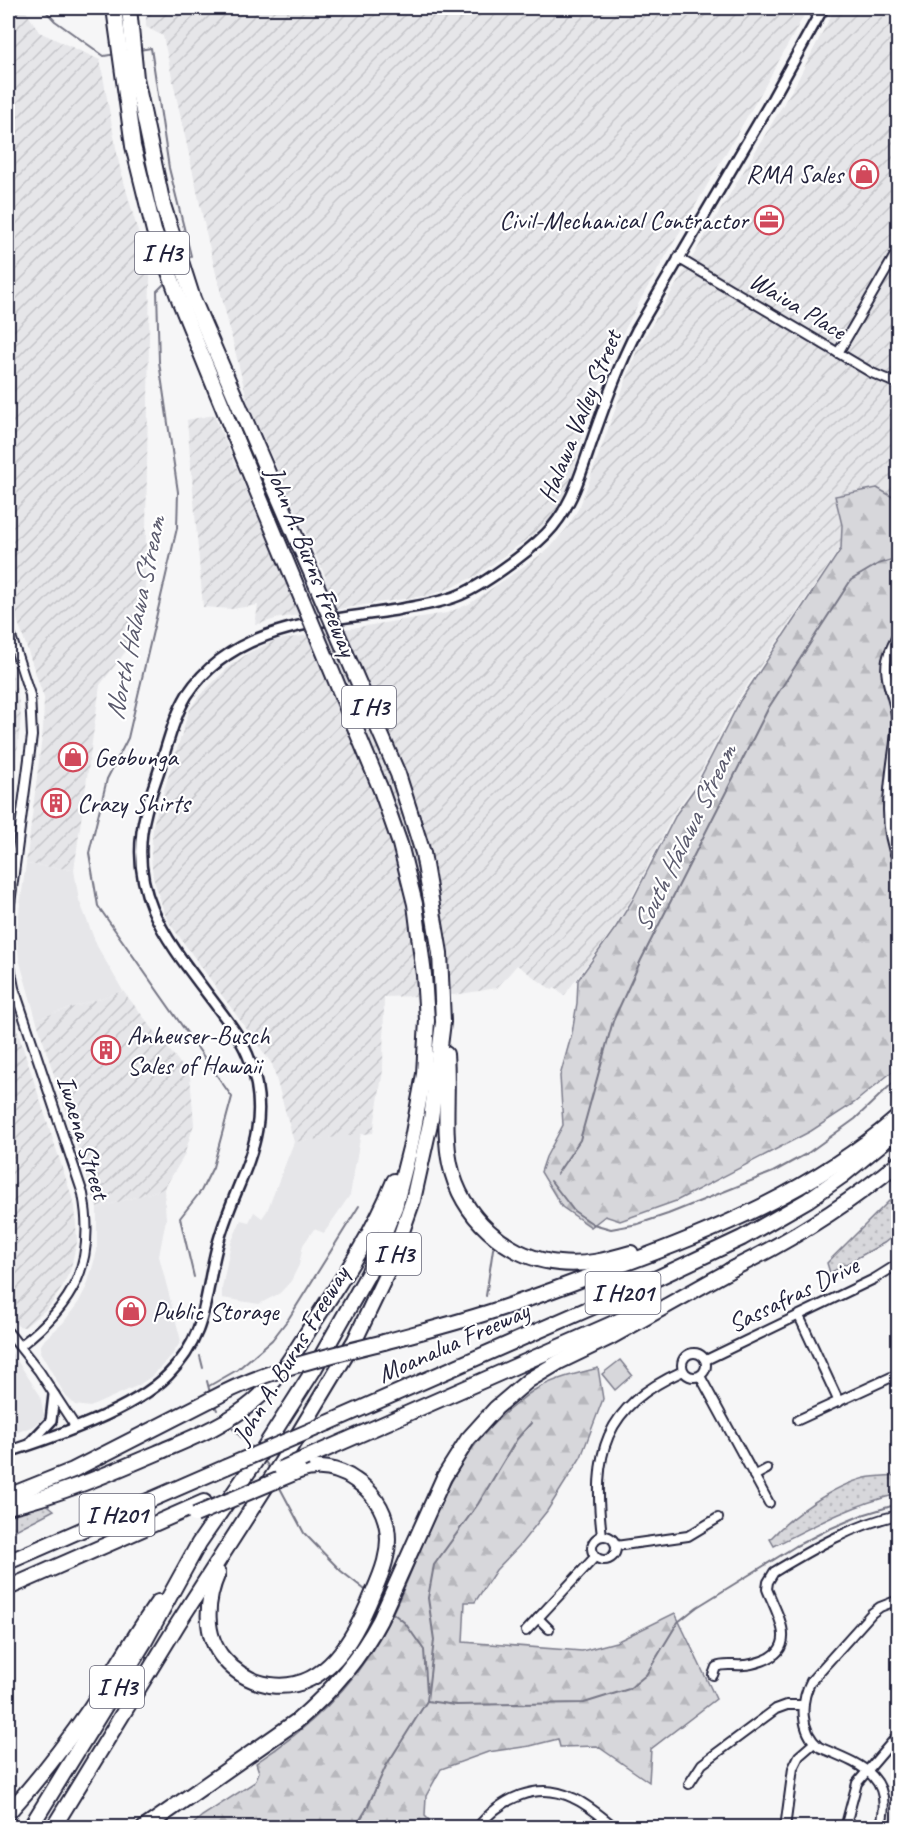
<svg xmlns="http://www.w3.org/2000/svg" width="906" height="1835" font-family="Caveat,sans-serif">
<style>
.built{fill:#e6e6e9}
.industrial{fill:url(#industrial-furrows)}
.grass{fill:url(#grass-dots);stroke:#7c7c8b;stroke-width:1.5}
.forest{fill:url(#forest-firs);stroke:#7c7c8b;stroke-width:1.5}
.garden{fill:#d7d7db;stroke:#7c7c8b;stroke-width:1.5}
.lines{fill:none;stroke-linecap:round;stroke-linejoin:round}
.stream{stroke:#767685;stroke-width:2}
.minor-casing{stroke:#22223b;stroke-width:12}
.tertiary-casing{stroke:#22223b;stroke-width:14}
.motorway-casing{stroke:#22223b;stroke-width:18}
.minor{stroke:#fff;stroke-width:8}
.tertiary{stroke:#fff;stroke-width:9}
.motorway{stroke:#fff;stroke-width:14}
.motorway-bridge-casing{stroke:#22223b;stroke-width:18;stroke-linecap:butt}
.motorway-bridge{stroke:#fff;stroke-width:14}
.labels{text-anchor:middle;stroke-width:4.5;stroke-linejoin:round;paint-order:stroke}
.shield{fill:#fff;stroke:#646476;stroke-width:1.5}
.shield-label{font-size:24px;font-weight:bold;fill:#22223b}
.poi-label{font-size:26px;fill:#22223b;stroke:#fff;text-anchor:start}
.street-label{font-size:26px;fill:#22223b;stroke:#fff}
.water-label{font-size:27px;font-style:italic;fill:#5a5a6d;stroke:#fff}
</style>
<defs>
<pattern id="industrial-furrows" width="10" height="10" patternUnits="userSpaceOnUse" patternTransform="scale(1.5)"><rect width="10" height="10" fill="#e6e6e9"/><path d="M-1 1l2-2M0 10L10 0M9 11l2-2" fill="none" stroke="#c5c5c9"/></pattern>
<pattern id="grass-dots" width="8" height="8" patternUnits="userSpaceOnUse" patternTransform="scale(1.5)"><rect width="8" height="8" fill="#d7d7db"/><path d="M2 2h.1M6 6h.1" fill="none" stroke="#b8b8bd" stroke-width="1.8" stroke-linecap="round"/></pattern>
<pattern id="forest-firs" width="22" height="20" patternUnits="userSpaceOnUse" patternTransform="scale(1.5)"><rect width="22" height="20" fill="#d7d7db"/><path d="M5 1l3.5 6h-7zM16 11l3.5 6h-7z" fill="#b8b8bd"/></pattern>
</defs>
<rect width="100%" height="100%" fill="#f6f6f7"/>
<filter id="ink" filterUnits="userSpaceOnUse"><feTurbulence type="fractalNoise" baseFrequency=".0167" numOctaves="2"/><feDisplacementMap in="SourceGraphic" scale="12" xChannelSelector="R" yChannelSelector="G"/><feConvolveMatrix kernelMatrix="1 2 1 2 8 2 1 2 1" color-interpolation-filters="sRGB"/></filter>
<g filter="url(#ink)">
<!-- built -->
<g class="built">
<polygon points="26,864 74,870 79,900 97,946 123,991 36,1019 19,959 17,941 18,919"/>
<polygon points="361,1133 350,1195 324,1233 314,1229 303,1245 299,1265 291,1281 280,1293 259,1304 222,1298 222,1288 231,1243 241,1220 249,1222 254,1212 262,1218 267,1211 294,1142"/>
<polygon points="164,1189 166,1219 159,1256 181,1341 172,1355 152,1376 139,1385 90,1407 75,1405 65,1395 40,1352 41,1345 45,1339 63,1323 78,1303 87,1286 97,1251 97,1208"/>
<polygon points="8,1347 40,1395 44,1415 41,1421 31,1427 8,1436"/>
</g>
<!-- industrial -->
<g class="industrial">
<polygon points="8,8 24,8 39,32 100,60 119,164 150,275 145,593 132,643 100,685 74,870 26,864 43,729 44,698 8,593"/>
<polygon points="146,8 808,8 765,86 642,297 613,352 585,421 572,478 562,501 550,519 534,534 479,574 451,588 430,595 279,618 255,625 258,605 232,609 203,607 187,420 214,415 290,592 326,578 248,403 208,241 163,36 146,27"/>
<polygon points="835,8 898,8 898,526 883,524 840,548 736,702 693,787 675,811 630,901 615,926 564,996 555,988 552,990 517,965 497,988 454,995 384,997 383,1070 373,1133 294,1142 272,1064 170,924 164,912 153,877 151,856 153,825 189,711 199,696 231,665 250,652 277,640 447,613 469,604 549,549 567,528 580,506 637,350 796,83"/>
<polygon points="8,660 16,685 21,717 8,834"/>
<polygon points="123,991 190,1076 194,1124 184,1156 164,1189 97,1208 36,1019"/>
<polygon points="8,1002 67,1182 75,1206 77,1242 70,1271 61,1289 50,1306 25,1327 18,1326 8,1315"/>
</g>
<!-- grass -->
<g class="grass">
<polygon points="898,1192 898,1232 884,1243 830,1273 827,1263"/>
<path d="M898 1475V1494C854 1504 815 1525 774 1546L770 1539C792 1515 833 1486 865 1478 876 1476 888 1476 898 1475Z"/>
<polygon points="44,1502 54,1510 8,1534 8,1513"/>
</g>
<!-- forest -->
<g class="forest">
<polygon points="877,488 898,500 898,1067 854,1103 811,1131 676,1201 620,1221 605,1216 591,1227 562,1207 541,1172 546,1157 563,1125 560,1076 572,1033 577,1003 578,980 616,927 632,901 677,813 695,788 740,701 841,549 842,525 835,496"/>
<path d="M598 1368 603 1399 581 1457 547 1511 519 1546 496 1570 475 1602H465L463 1642 582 1651 616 1642 675 1613 716 1699 651 1749 649 1782 597 1746 560 1747 558 1739 530 1746 488 1752 441 1769 426 1796 425 1816 434 1825 433 1827 189 1828 202 1816 255 1782 259 1772 256 1763C307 1729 352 1689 382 1634 426 1554 439 1463 516 1404 523 1398 530 1392 538 1388 557 1378 578 1373 598 1368Z"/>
</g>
<!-- garden -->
<polygon class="garden" points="620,1360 632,1375 615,1390 602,1374"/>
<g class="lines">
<!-- stream -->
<g class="stream">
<polyline points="43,8 55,21 104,56 116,54"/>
<polyline points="139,50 151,48 169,168 191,256 187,261"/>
<polyline points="166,282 157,291 159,362 178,492 177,528 128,738 107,779 89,853 98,906 232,1097 213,1167 201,1191 180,1218 194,1277"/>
<polyline points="557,1174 580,1140 613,1021 641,960 769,707 851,580 878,564 898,558"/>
<polyline points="551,1181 574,1211 593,1224 611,1229 638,1224 668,1214 773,1172 808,1153 855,1119 898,1078"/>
<polyline points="486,1296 493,1249 496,1243"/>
<polyline points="200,1356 203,1368"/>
<polyline points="207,1381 210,1393"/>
<polyline points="209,1386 237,1370 272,1340 289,1318 359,1206"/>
<polyline points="214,1404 217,1410"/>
<polyline points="231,1427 254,1450"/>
<polyline points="263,1458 271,1471"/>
<polyline points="279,1486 304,1533 341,1571 369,1593"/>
<polyline points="389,1610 405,1623 424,1650 427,1692"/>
<polyline points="427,1701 456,1705 584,1703 629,1689 646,1675 678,1622 697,1607 796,1546 827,1530 862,1515 898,1504"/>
<polyline points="355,1828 366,1810 386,1766 427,1701 434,1640 428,1598 434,1565 478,1504 517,1439 531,1423"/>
</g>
<!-- minor casing -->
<g class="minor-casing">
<g id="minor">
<polyline points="678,258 872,373 898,384"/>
<polyline points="838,353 898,250"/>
<polyline points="8,627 30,695 32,736 8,919"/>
<path d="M898 634C894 642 889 651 887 660 883 678 894 697 896 715 897 728 895 743 893 756 888 792 883 828 898 862"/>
<path d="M8 956 14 988 83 1194C96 1264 74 1304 20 1346"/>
<polyline points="799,1316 839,1402"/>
<polyline points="8,1332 39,1371 75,1426"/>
<circle cx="694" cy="1365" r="12"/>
<polyline points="706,1360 874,1279 898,1264"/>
<polyline points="700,1376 769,1503"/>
<polyline points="798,1420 898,1374"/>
<polyline points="754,1476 767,1469"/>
<circle cx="604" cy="1548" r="12"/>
<path d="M602 1536C592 1453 603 1407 683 1371"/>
<polyline points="616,1546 688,1536 718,1518"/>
<polyline points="538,1618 549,1629"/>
<polyline points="526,1631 595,1557"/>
<path d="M713 1675 716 1667C724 1663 734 1666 744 1665 750 1665 756 1663 762 1661 800 1648 777 1615 767 1589L768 1582 774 1572C812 1549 855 1524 898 1515"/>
<polyline points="689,1784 702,1764 776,1709 787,1705 803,1705"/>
<path d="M477 1828C500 1799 537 1780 573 1798 589 1805 603 1818 616 1828"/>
<polyline points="785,1828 793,1768 799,1756 814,1743"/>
<polyline points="845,1828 857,1783 898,1735"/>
<path d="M880 1828C896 1775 859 1764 819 1747 800 1731 800 1702 811 1681L872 1613 880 1607 898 1600"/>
</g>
</g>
<!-- tertiary casing -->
<g class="tertiary-casing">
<g id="tertiary">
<polyline points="32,1441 51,1421 54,1395"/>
<path d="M8 1452C54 1437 134 1410 168 1375 208 1335 204 1297 217 1247 234 1179 277 1136 250 1061 243 1041 230 1024 218 1008 172 946 124 895 146 812 150 795 157 778 162 761 169 739 175 715 187 695 233 625 321 622 396 610 416 606 437 604 457 596 481 587 527 553 546 534 572 508 581 472 593 438 606 401 619 365 637 330L773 98 823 8"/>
</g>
</g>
<!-- motorway casing -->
<g class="motorway-casing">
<g id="motorway">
<polyline points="114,8 133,146 154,231 180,302 255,486"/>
<polyline points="129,8 136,78 163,205 193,299 240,408"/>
<path d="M446 1054C449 1090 443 1129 450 1164 461 1216 506 1258 559 1263 584 1266 607 1260 631 1253"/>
<path d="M730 1270C790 1241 847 1205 898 1163"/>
<path d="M384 1342C424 1331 464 1321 502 1308 538 1296 574 1282 610 1269 713 1232 815 1190 898 1117"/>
<polyline points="328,1423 636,1288 742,1238 808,1200 842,1176 898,1130"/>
<polyline points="306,1458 639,1312"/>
<polyline points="8,1496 73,1470 210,1400"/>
<path d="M8 1507C59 1495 108 1474 157 1453 189 1439 226 1425 253 1402 280 1380 297 1348 316 1319 345 1275 374 1231 394 1181"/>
<polyline points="8,1562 226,1467"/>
<path d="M218 1573C206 1600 203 1635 224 1659 236 1673 251 1682 270 1685 326 1693 355 1637 373 1593 382 1573 391 1551 387 1528 384 1508 371 1490 355 1480 338 1468 318 1465 299 1471"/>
<polyline points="8,1588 204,1502"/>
<path d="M8 1813C38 1780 66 1744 91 1707 114 1672 134 1636 158 1602"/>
<polyline points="30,1828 145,1641 199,1543 255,1462 313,1371 368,1274 395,1207 411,1144 424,1074 427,1020"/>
<polyline points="53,1828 179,1622 281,1463 355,1340 388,1271 413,1200 431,1119 443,1022"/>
<path d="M144 1828 297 1721C332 1691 359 1660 380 1620L444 1477 468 1439 496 1408 529 1380 559 1362 611 1337 736 1267"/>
</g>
</g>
<!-- minor -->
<use href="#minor" class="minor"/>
<!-- tertiary -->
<use href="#tertiary" class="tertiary"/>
<!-- motorway -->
<use href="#motorway" class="motorway"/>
<!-- motorway-bridge casing -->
<g class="motorway-bridge-casing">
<g id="motorway-bridge">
<polyline points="240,408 398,774 423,853 440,953 443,1022"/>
<polyline points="255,486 381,790 400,844 415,904 424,975 427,1020"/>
<path d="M210 1400C265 1370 324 1357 384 1342"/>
<polyline points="226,1467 328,1423"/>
<polyline points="281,1469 306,1458"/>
<polyline points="195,1515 299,1471"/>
</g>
</g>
<!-- motorway-bridge -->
<use href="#motorway-bridge" class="motorway-bridge"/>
</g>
</g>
<!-- icons -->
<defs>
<g id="shop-ring" transform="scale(1.5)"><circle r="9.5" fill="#fff" stroke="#d1495b" stroke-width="1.5"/><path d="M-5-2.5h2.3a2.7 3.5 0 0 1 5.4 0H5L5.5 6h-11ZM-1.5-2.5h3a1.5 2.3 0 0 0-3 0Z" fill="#d1495b"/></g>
<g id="office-ring" transform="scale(1.5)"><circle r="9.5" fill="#fff" stroke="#d1495b" stroke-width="1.5"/><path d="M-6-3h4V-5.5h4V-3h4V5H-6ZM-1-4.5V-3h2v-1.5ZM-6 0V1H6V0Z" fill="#d1495b"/></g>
<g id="building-ring" transform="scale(1.5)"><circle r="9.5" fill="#fff" stroke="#d1495b" stroke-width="1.5"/><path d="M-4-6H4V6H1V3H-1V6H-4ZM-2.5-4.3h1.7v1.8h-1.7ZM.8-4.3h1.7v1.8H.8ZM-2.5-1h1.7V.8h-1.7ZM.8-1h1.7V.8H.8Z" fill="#d1495b"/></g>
</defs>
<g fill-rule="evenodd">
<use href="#shop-ring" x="864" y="174"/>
<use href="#office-ring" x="769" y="220"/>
<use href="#shop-ring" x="73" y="757"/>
<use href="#building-ring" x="56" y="803"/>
<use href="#building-ring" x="106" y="1050"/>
<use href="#shop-ring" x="131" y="1311"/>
</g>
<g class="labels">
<!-- shield labels -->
<g class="shield">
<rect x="135" y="232" width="54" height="42" rx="4.5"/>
<rect x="342" y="686" width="54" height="42" rx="4.5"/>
<rect x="367" y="1233" width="54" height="42" rx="4.5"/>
<rect x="585.5" y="1272" width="75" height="42" rx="4.5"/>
<rect x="79.5" y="1494" width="75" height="42" rx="4.5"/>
<rect x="90" y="1666" width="54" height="42" rx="4.5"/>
</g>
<g class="shield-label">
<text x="162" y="261">I H3</text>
<text x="369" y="715">I H3</text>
<text x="394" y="1262">I H3</text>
<text x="623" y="1301">I H201</text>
<text x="117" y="1523">I H201</text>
<text x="117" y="1695">I H3</text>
</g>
<!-- poi labels -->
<g class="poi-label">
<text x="843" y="183" text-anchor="end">RMA Sales</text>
<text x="748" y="229" text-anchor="end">Civil-Mechanical Contractor</text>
<text x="94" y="766">Geobunga</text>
<text x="77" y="812">Crazy Shirts</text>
<text x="127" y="1044">Anheuser-Busch<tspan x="127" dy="30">Sales of Hawaii</tspan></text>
<text x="152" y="1320">Public Storage</text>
</g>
<!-- street labels -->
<g class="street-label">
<text transform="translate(798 305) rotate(31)" y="9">Waiua Place</text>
<text transform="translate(579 416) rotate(-68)" y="9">Halawa Valley Street</text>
<text transform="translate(312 561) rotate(68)" y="9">John A. Burns Freeway</text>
<text transform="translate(84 1137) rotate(73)" y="9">Iwaena Street</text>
<text transform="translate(793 1294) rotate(-26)" y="9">Sassafras Drive</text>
<text transform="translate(453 1342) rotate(-24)" y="9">Moanalua Freeway</text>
<text transform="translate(290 1355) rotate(-59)" y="9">John A. Burns Freeway</text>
</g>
<!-- water labels -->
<g class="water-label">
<text transform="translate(135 618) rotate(-78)" y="9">North Hālawa Stream</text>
<text transform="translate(684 838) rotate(-64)" y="9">South Hālawa Stream</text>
</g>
</g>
<!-- margin -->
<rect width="906" height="1835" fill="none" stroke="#fff" stroke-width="30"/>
<rect x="15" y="15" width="876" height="1805" fill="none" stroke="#22223b" stroke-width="2" filter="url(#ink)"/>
</svg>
